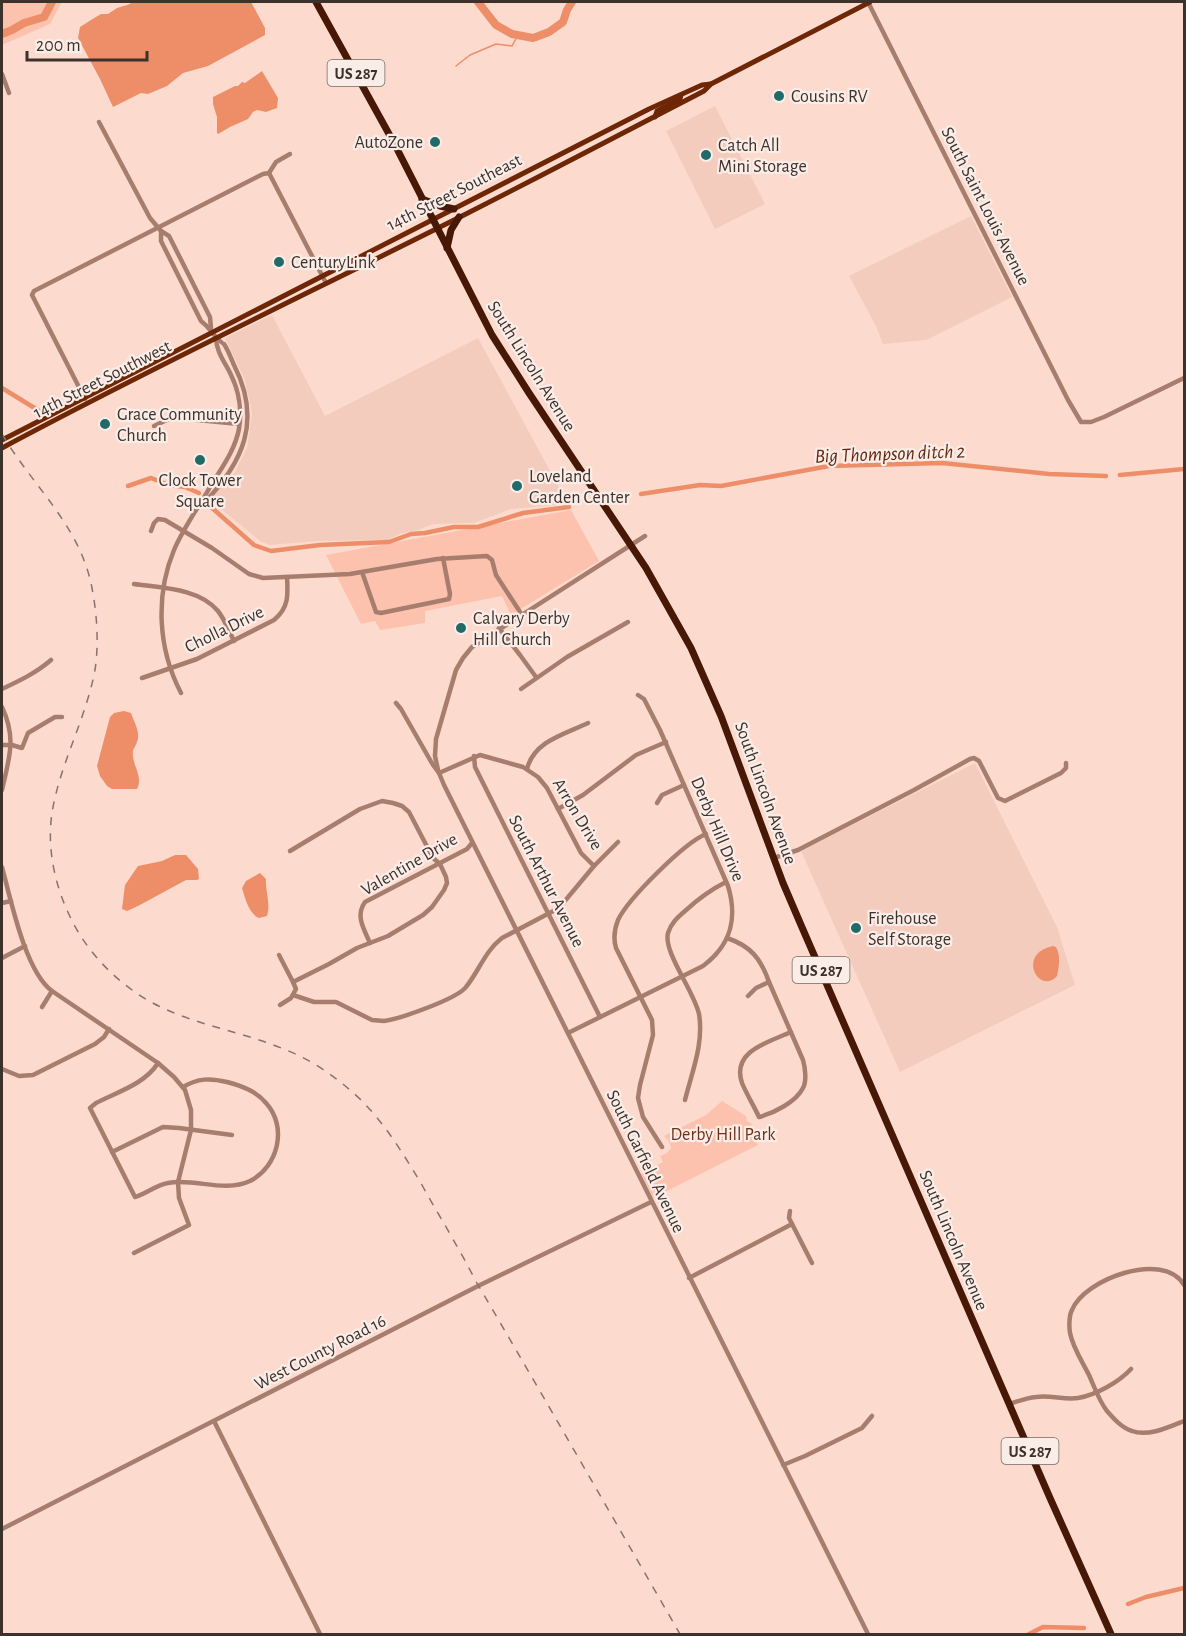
<svg xmlns="http://www.w3.org/2000/svg" width="1186" height="1636" font-family="'Alegreya Sans',sans-serif">
<style>
.built{fill:#f4ccbd}
.green{fill:#fcc2ad}
.water{fill:#ed8e69}
.lines{fill:none;stroke-linecap:round;stroke-linejoin:round}
.stream{stroke:#ed8e69;stroke-width:1.5}
.canal{stroke:#ed8e69;stroke-width:4.5}
.river{stroke:#ed8e69;stroke-width:8}
.minor{stroke:#a77d6e;stroke-width:4.5}
.major{stroke:#6d2706;stroke-width:5}
.highway{stroke:#461805;stroke-width:7}
.rail{stroke:#87736b;stroke-width:1.5;stroke-dasharray:8 8;stroke-linecap:butt}
.poi-dot{fill:#206b68;stroke:#faede8;stroke-width:2}
.labels{text-anchor:middle;stroke-width:4.5;stroke-linejoin:round;paint-order:stroke}
.shield{fill:#faede8;stroke:#766964;stroke-width:1.5}
.shield-label{font-size:16px;font-weight:bold;fill:#3d312c}
.poi-label{font-size:18px;fill:#3d312c;stroke:#faede8;text-anchor:start}
.street-label{font-size:18px;fill:#3d312c;stroke:#faede8}
.park-label{font-size:18px;fill:#6e3118;stroke:#faede8}
.water-label{font-size:20px;font-style:italic;fill:#65280f;stroke:#faede8}
</style>
<rect width="100%" height="100%" fill="#fcdbce"/>
<!-- built -->
<g class="built">
<polygon points="715,106 765,204 715,229 666,131"/>
<polygon points="971,216 1012,297 926,340 883,344 876,326 849,276"/>
<polygon points="272,315 325,416 478,338 568,504 511,509 474,523 434,524 418,530 402,533 387,540 319,541 269,545 260,541 210,500 235,472 247,448 252,413 245,380 225,338"/>
<polygon points="975,763 1057,927 1075,985 900,1072 801,851"/>
</g>
<!-- green -->
<g class="green">
<polygon points="2,2 62,2 50,24 2,45"/>
<polygon points="571,510 599,561 511,615 502,596 425,611 425,623 380,630 375,621 361,624 326,555"/>
<polygon points="722,1101 746,1116 747,1121 752,1124 750,1128 758,1145 653,1198 641,1174 663,1162 660,1156 667,1153 671,1148 669,1141 664,1136 706,1115"/>
</g>
<!-- water -->
<g class="water">
<polygon points="134,2 251,2 265,28 265,35 208,66 183,73 167,86 148,94 141,93 113,107 100,79 78,38 80,27 91,20 101,14 108,14 117,8 127,5"/>
<polygon points="262,71 278,98 277,108 266,112 257,110 253,112 248,119 230,127 218,134 217,133 217,117 213,104 213,97 235,86 238,86 242,82 245,83"/>
<path d="M124 711 131 713C134 722 141 733 137 742 135 748 132 749 133 756 134 768 143 777 137 789H112L107 786 100 776 97 766 110 717 114 713Z"/>
<polygon points="175,855 186,855 198,869 199,879 197,880 186,880 138,906 127,911 122,909 125,885 138,866 162,861"/>
<path d="M260 873 266 879C265 891 271 903 267 916L259 918C249 914 245 898 242 888L246 881Z"/>
<path d="M1053 946 1056 947C1061 956 1059 966 1057 976 1040 996 1015 954 1053 946Z"/>
</g>
<g class="lines">
<!-- stream -->
<polyline class="stream" points="456,66 470,55 496,44 512,46 518,35"/>
<!-- canal -->
<g class="canal">
<polyline points="2,388 41,412"/>
<polyline points="1120,475 1184,469"/>
<polyline points="128,486 151,478 169,485 185,487 199,493"/>
<polyline points="641,494 700,485 721,486 829,466 942,463 1049,474 1106,476"/>
<polyline points="211,507 254,545 271,551 320,545 389,542 411,534 425,533 454,527 478,527 523,513 569,507"/>
<polyline points="1128,1604 1146,1597 1184,1588"/>
<polyline points="1029,1634 1043,1627 1084,1628"/>
</g>
<!-- river -->
<g class="river">
<polyline points="478,2 496,25 512,34 533,38 549,32 563,22 567,10 572,2"/>
<polyline points="2,34 12,30 24,23 44,17 52,2"/>
</g>
<!-- minor -->
<g class="minor">
<polyline points="868,2 1068,400 1081,422 1091,422 1104,417 1184,378"/>
<polyline points="2,74 9,93"/>
<polyline points="99,122 150,218 161,231 169,236 210,317 211,328"/>
<polyline points="269,173 326,283"/>
<polyline points="269,173 276,162 290,154"/>
<path d="M161 231V241L201 321C210 328 210 331 217 338 217 338 223 344 224 344 228 350 231 358 234 365 262 420 244 462 203 504"/>
<polyline points="85,399 32,295 34,291 263,174 269,173"/>
<polyline points="154,426 171,418 177,418 239,424"/>
<polyline points="151,531 154,523 158,519 165,520 212,548 249,574 263,578 350,574 437,559 487,556 492,560 496,575 522,615"/>
<polyline points="362,572 375,609 376,612 381,613 449,599 450,594 443,558"/>
<path d="M134 584C161 588 199 588 218 611 225 620 229 631 234 641"/>
<polyline points="499,628 520,655 536,677"/>
<path d="M142 678 197 659 274 620C289 608 288 595 287 577"/>
<path d="M2 689C19 681 36 673 51 660"/>
<polyline points="521,689 567,657 628,622"/>
<path d="M181 693C158 649 155 596 174 550 182 531 195 512 206 494 218 472 234 454 239 429 242 411 239 391 231 375 225 362 216 352 216 337"/>
<polyline points="396,703 401,709 433,765 439,773 444,785 868,1634"/>
<path d="M2 707C17 739 9 758 2 790"/>
<polyline points="2,745 12,745 22,748 28,733 55,717 62,717"/>
<polyline points="474,756 475,767 600,1017"/>
<path d="M527 769C534 741 565 734 588 723"/>
<polyline points="438,770 435,756 436,739 456,670 463,658 472,647 645,536"/>
<polyline points="439,773 480,755 523,767 538,777 547,788 581,853 594,866"/>
<polyline points="657,803 662,795 684,785"/>
<polyline points="558,809 583,795 636,755 666,742"/>
<polyline points="290,851 360,809 382,801 393,803 402,806 409,812 433,858 440,864 446,877 447,883 444,890 432,907 423,915 388,936 357,948 329,964 293,982"/>
<polyline points="774,858 798,850 914,790 970,759 974,758 979,761 998,798 1005,801 1061,773 1066,768 1066,763"/>
<path d="M2 867C11 900 25 971 52 991L158 1063 174 1077 185 1090 191 1110V1130L178 1182 179 1198 189 1225 134 1253"/>
<polyline points="2,903 11,901"/>
<path d="M727 938C751 946 761 959 769 982L803 1060C805 1067 807 1081 803 1088 796 1102 774 1113 759 1117 754 1106 747 1095 742 1083 731 1051 769 1042 791 1032"/>
<path d="M370 943C364 929 355 916 365 902L467 849 472 843"/>
<polyline points="279,955 293,982 296,989 291,998 280,1005"/>
<polyline points="2,958 25,946"/>
<path d="M293 995 314 1002H336L372 1020 384 1021C399 1019 457 999 466 987 479 971 485 951 502 938L559 908 594 866 618 842"/>
<polyline points="748,996 756,988 769,982"/>
<polyline points="42,1007 52,991"/>
<path d="M568 1033 703 966C731 945 738 919 728 886L660 730 644 699 638 695"/>
<path d="M158 1063C145 1084 117 1092 96 1103L90 1108 135 1197C146 1194 156 1185 168 1183 195 1178 224 1193 250 1181 278 1167 288 1127 266 1103 256 1091 242 1086 227 1082 210 1078 198 1078 183 1087"/>
<polyline points="2,1069 19,1076 33,1075 95,1044 104,1037 109,1029"/>
<path d="M685 1100C692 1072 704 1043 699 1014 694 991 663 952 668 933 671 923 678 917 685 911 698 899 710 890 726 882"/>
<path d="M662 1147 643 1117 638 1098 640 1085 653 1035 652 1020 616 948C613 938 614 930 618 920 628 899 684 843 706 834"/>
<polyline points="112,1152 163,1127 179,1128 232,1135"/>
<polyline points="790,1211 789,1218 812,1263"/>
<polyline points="689,1278 792,1224"/>
<path d="M1184 1285C1164 1250 1084 1279 1072 1310 1069 1315 1069 1327 1070 1333 1073 1348 1082 1361 1089 1375 1094 1386 1099 1401 1107 1411 1114 1419 1122 1428 1132 1431 1148 1437 1169 1427 1184 1421"/>
<path d="M1009 1404C1018 1401 1027 1398 1036 1397 1050 1395 1065 1400 1078 1398 1096 1395 1119 1382 1131 1369"/>
<polyline points="214,1421 320,1634"/>
<polyline points="783,1465 805,1456 862,1428 872,1416"/>
<polyline points="2,1529 478,1286 651,1202"/>
</g>
<!-- major -->
<g class="major">
<polyline points="655,117 657,111 680,99 681,95"/>
<polyline points="2,440 649,109 702,85 711,84"/>
<path d="M2 448C153 367 309 293 462 216 543 175 623 133 704 91L711 84 870 2"/>
</g>
<!-- highway -->
<g class="highway">
<polyline points="316,2 394,143 492,335 529,393 646,568 691,648 721,716 783,883 801,925 1050,1498 1111,1634"/>
<polyline points="422,199 440,206 454,209"/>
<polyline points="447,248 451,230 459,217"/>
</g>
<!-- rail -->
<path class="rail" d="M2 434C33 487 80 525 92 588 97 614 99 644 95 670 86 718 62 760 53 807 45 849 56 893 77 930 97 964 129 993 165 1009 204 1027 247 1033 286 1050 314 1061 339 1079 361 1100 386 1125 404 1155 422 1185 434 1207 447 1228 459 1250 467 1263 473 1277 481 1290 548 1404 614 1520 680 1634"/>
</g>
<!-- markers -->
<g class="poi-dot">
<circle cx="779" cy="96" r="6"/>
<circle cx="435" cy="142" r="6"/>
<circle cx="706" cy="155" r="6"/>
<circle cx="279" cy="262" r="6"/>
<circle cx="105" cy="424" r="6"/>
<circle cx="200" cy="460" r="6"/>
<circle cx="517" cy="486" r="6"/>
<circle cx="461" cy="628" r="6"/>
<circle cx="856" cy="928" r="6"/>
</g>
<g class="labels">
<!-- shield labels -->
<g class="shield">
<rect x="327.5" y="60" width="57" height="26" rx="4.5"/>
<rect x="792.5" y="957" width="57" height="26" rx="4.5"/>
<rect x="1001.5" y="1438" width="57" height="26" rx="4.5"/>
</g>
<g class="shield-label">
<text x="356" y="79">US 287</text>
<text x="821" y="976">US 287</text>
<text x="1030" y="1457">US 287</text>
</g>
<!-- poi labels -->
<g class="poi-label">
<text x="791" y="102">Cousins RV</text>
<text x="423" y="148" text-anchor="end">AutoZone</text>
<text x="718" y="151">Catch All<tspan x="718" dy="21">Mini Storage</tspan></text>
<text x="291" y="268">CenturyLink</text>
<text x="117" y="420">Grace Community<tspan x="117" dy="21">Church</tspan></text>
<text x="529" y="482">Loveland<tspan x="529" dy="21">Garden Center</tspan></text>
<text x="200" y="486" text-anchor="middle">Clock Tower<tspan x="200" dy="21">Square</tspan></text>
<text x="473" y="624">Calvary Derby<tspan x="473" dy="21">Hill Church</tspan></text>
<text x="868" y="924">Firehouse<tspan x="868" dy="21">Self Storage</tspan></text>
</g>
<!-- street labels -->
<g class="street-label">
<text transform="translate(454 192) rotate(-27)" y="6">14th Street Southeast</text>
<text transform="translate(986 206) rotate(63)" y="6">South Saint Louis Avenue</text>
<text transform="translate(532 366) rotate(58)" y="6">South Lincoln Avenue</text>
<text transform="translate(102 379) rotate(-27)" y="6">14th Street Southwest</text>
<text transform="translate(224 629) rotate(-26)" y="6">Cholla Drive</text>
<text transform="translate(766 793) rotate(70)" y="6">South Lincoln Avenue</text>
<text transform="translate(578 814) rotate(59)" y="6">Arron Drive</text>
<text transform="translate(718 829) rotate(67)" y="6">Derby Hill Drive</text>
<text transform="translate(409 864) rotate(-30)" y="6">Valentine Drive</text>
<text transform="translate(547 881) rotate(63)" y="6">South Arthur Avenue</text>
<text transform="translate(646 1161) rotate(64)" y="6">South Garfield Avenue</text>
<text transform="translate(954 1240) rotate(67)" y="6">South Lincoln Avenue</text>
<text transform="translate(320 1352) rotate(-27)" y="6">West County Road 16</text>
</g>
<!-- park labels -->
<g class="park-label">
<text x="723" y="1140">Derby Hill Park</text>
</g>
<!-- water labels -->
<g class="water-label">
<text transform="translate(890 453) rotate(-2)" y="7">Big Thompson ditch 2</text>
</g>
</g>
<!-- border -->
<rect width="1186" height="1636" fill="none" stroke="#3d312c" stroke-width="6"/>
<!-- scale -->
<path d="M27 51v9h120v-9" fill="none" stroke="#3d312c" stroke-width="3"/>
<text x="36" y="51" font-size="18" fill="#3d312c" stroke="#faede8" stroke-width="4.5" paint-order="stroke">200 m</text>
</svg>
